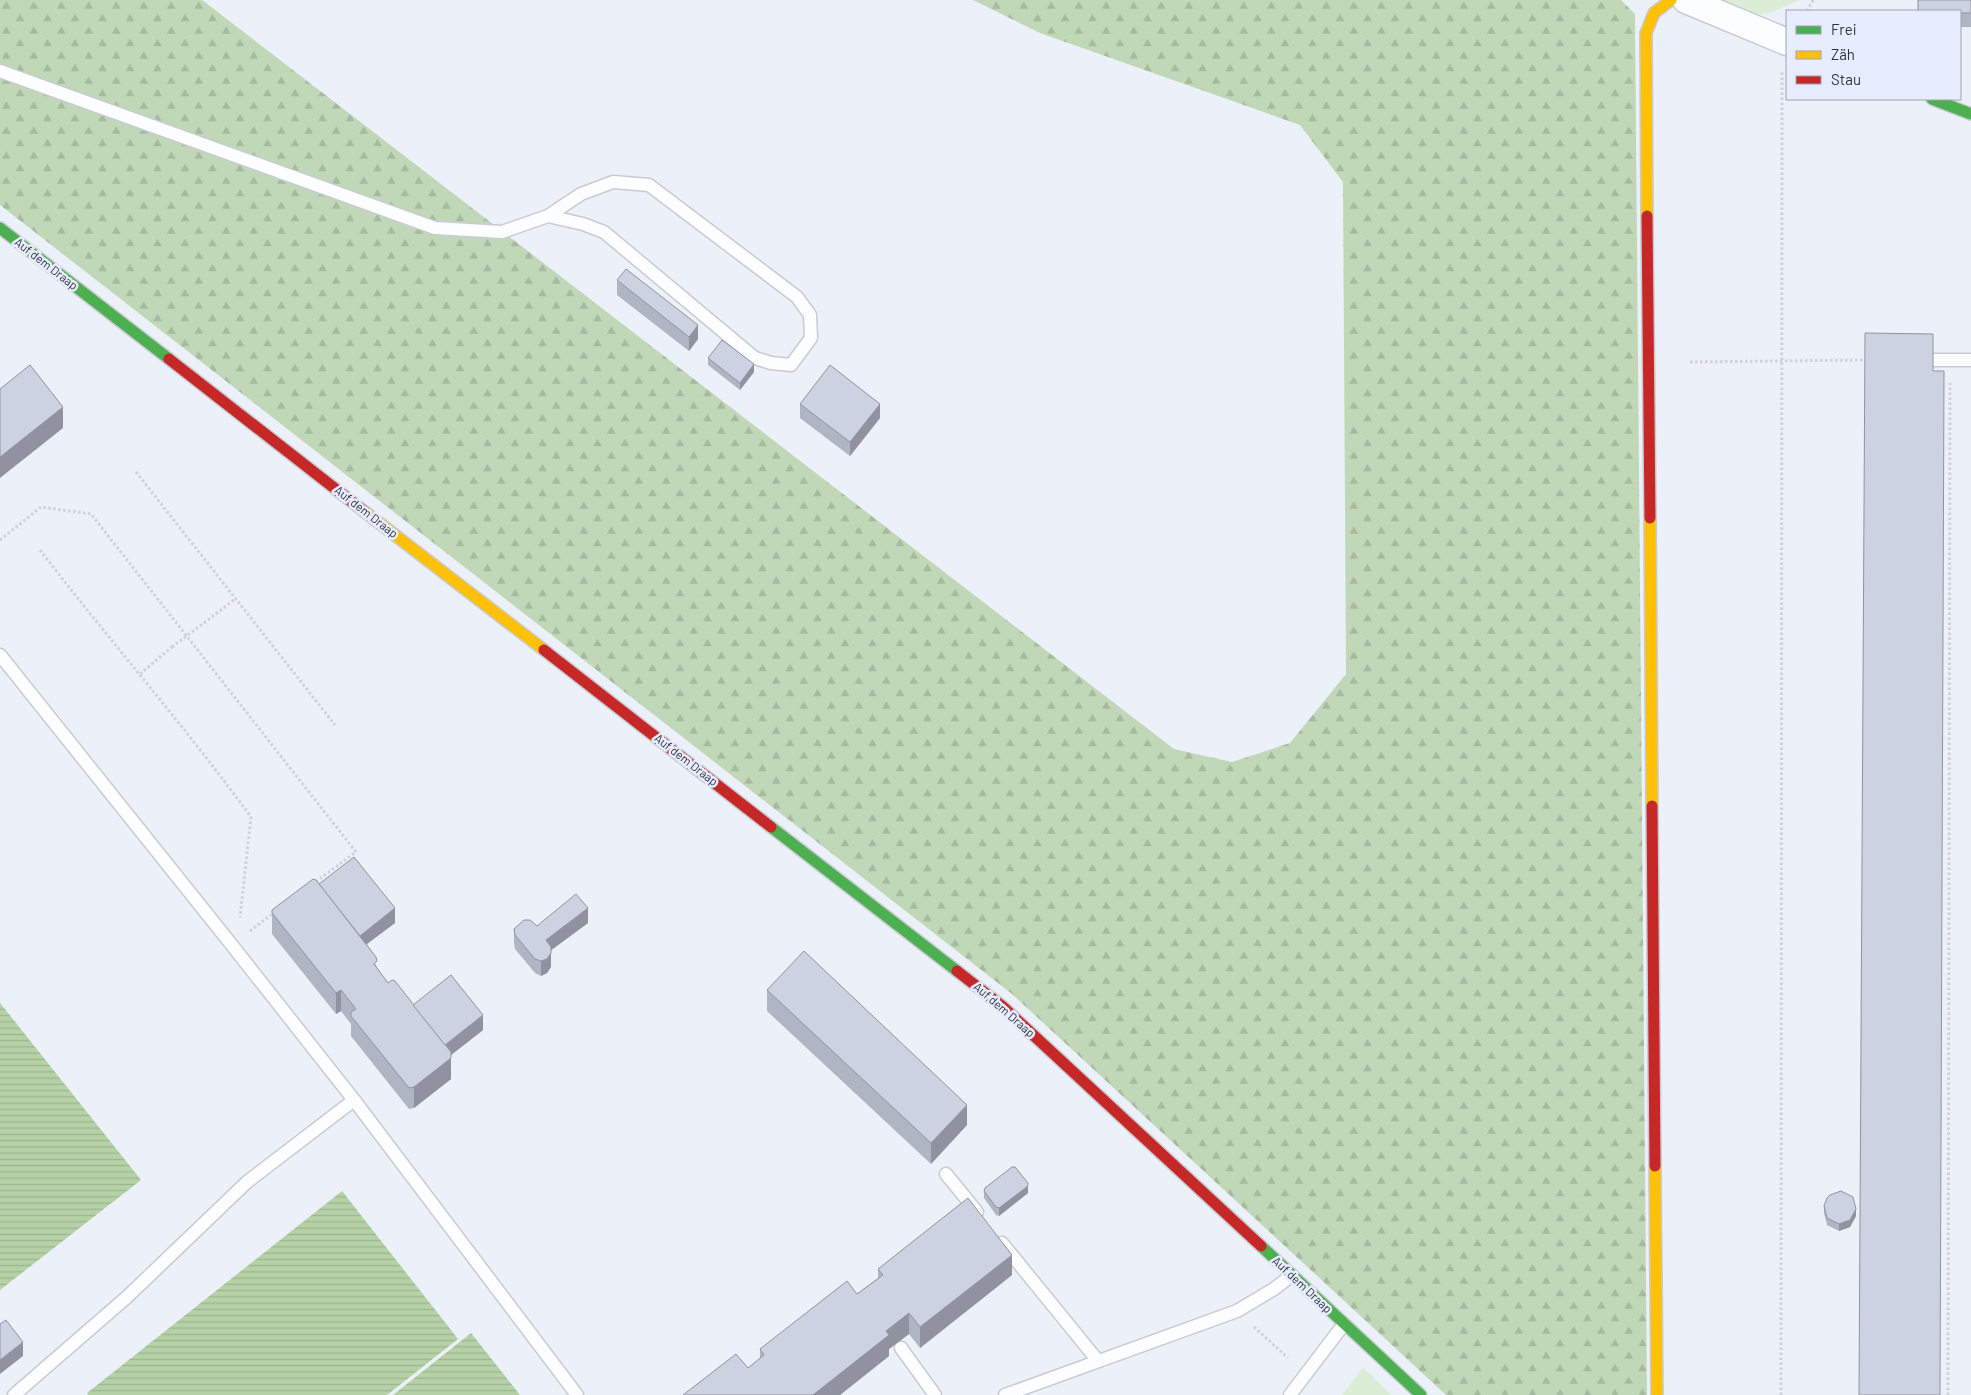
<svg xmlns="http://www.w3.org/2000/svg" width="1971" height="1395" font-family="Barlow,sans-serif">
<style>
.green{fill:#dcedd6}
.forest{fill:url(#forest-firs)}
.water{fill:url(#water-rules)}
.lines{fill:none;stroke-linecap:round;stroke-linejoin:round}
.lane-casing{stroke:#c8cbd3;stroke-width:15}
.street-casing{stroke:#c8cbd3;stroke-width:29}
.fast-casing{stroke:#c8cbd3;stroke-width:14}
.slow-casing{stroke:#c8cbd3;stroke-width:14}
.jam-casing{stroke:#c8cbd3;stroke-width:14}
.path{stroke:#d0d2d5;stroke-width:3;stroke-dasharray:2.5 2.5;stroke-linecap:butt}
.lane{stroke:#fcfdfe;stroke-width:12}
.street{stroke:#fcfdfe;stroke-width:26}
.fast{stroke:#4caf50;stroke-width:11}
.slow{stroke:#ffc107;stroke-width:11}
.jam{stroke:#c62828;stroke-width:11}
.path-bridge{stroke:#d0d2d5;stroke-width:3;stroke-dasharray:2.5 2.5;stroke-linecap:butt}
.wall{fill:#b0b5c3}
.shaded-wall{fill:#90939f}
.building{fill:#cdd2e3;stroke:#90939f}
.labels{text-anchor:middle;stroke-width:5;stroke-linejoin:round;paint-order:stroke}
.street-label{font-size:12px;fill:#2f323a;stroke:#e7edfe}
</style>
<defs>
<pattern id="forest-firs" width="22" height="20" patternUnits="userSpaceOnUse" patternTransform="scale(1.25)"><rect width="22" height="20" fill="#c1d8b8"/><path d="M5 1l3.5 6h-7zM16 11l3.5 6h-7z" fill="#a6ba9f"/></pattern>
<pattern id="water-rules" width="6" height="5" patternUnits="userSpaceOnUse" patternTransform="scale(1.25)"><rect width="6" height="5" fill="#b5d1a6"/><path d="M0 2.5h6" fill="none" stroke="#9cb490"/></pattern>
</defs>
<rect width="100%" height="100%" fill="#ecf0f9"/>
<!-- green -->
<g class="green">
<polygon points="1707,0 1800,0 1770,13 1731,17"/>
<polygon points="1363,1368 1392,1395 1342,1395"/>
</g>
<!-- forest -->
<polygon class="forest" points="0,0 202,0 1174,749 1232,762 1290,743 1346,674 1343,182 1300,125 1040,33 973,0 1621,0 1635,14 1647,1395 1446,1395 1012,994 0,205"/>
<!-- water -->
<g class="water">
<polygon points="0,1003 141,1180 0,1290"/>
<polygon points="342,1191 458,1339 387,1395 88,1395 87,1393"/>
<polygon points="471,1333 520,1395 393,1395"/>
</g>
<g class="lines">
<!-- lane casing -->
<g class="lane-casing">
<g id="lane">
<polyline points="0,71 435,228 502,232 548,216 581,194 613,182 649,185 797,297 810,315 811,338 791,365 771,363 755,358 604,232 583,224 548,216"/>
<polyline points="1933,360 1971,360"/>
<polyline points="0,655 231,944 354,1100 577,1395"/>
<polyline points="946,1174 977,1212"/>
<polyline points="1002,1243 1098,1361"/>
<polyline points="901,1348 935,1395"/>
<polyline points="14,1395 127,1297 247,1182 354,1100"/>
<polyline points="1005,1395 1237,1311 1274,1289 1292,1275"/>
<polyline points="1290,1395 1344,1324"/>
</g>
</g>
<!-- street casing -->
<g class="street-casing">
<polyline id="street" points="1686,0 1787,42"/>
</g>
<!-- fast casing -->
<g class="fast-casing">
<g id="fast">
<polyline points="1932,99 1971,114"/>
<polyline points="0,228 169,359"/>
<polyline points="771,827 957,971"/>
<polyline points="1261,1246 1421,1395"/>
</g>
</g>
<!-- slow casing -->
<g class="slow-casing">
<g id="slow">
<polyline points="1647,216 1646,33 1654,13 1671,0"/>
<polyline points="365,512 544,650"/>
<polyline points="1650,518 1652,806"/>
<polyline points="1655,1166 1657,1395"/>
</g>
</g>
<!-- jam casing -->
<g class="jam-casing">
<g id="jam">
<polyline points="1647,216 1650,518"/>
<polyline points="169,359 365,512"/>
<polyline points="544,650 771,827"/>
<polyline points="1652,806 1655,1166"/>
<polyline points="957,971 1002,1006 1261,1246"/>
</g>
</g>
<!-- path -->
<g class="path">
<polyline points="1807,11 1813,0"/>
<polyline points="1690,362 1864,360"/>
<polyline points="136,472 335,725"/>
<polyline points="0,540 41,507 91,514 356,852 314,883"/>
<path d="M40 550C109 640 184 725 251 817L240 917"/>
<polyline points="204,623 235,599"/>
<polyline points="140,674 172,647"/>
<polyline points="250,931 275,912"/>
<polyline points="1254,1327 1288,1358"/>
<polyline points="1781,1395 1782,72"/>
<polyline points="1948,1395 1950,383"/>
</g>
<!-- lane -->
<use href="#lane" class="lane"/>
<!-- street -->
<use href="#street" class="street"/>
<!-- fast -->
<use href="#fast" class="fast"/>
<!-- slow -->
<use href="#slow" class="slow"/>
<!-- jam -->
<use href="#jam" class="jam"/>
<!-- path-bridge -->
<polyline class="path-bridge" points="172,647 204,623"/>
</g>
<!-- wall -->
<g class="wall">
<polygon points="1971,0 1971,27 1960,27 1960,11"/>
<polygon points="617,280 698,339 689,351 617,295"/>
<polygon points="708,358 754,372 740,390 708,365"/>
<polygon points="800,404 880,418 850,456 800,418"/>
<polygon points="272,913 395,923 367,944 377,968 388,983 413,1005 483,1030 451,1055 451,1079 414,1108 409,1109 351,1036 351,1024 341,1011 336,1014 272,934"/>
<polygon points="588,923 551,950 551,967 547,973 541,976 535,973 515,949 514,943 514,929 537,926"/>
<polygon points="767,990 967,1125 931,1164 767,1011"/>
<polygon points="1028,1190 1028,1193 999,1216 996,1215 984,1198 984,1191"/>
<polygon points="1824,1206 1856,1216 1850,1227 1839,1231 1827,1225 1824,1213"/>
<polygon points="878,1269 1012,1275 920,1348 909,1334 889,1349 889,1356 840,1395 683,1395 748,1368 760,1359 760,1349 857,1294 878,1278"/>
</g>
<!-- shaded-wall -->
<g class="shaded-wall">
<polygon points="698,325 698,339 689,351 689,337"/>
<polygon points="754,364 754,372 740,390 740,383"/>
<polygon points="880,404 880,418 850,456 850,442"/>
<polygon points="63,407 63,428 0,478 0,457"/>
<polygon points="395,908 395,923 356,952 356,938"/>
<polygon points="588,908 588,923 546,954 546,940"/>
<polygon points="551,953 551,967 547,973 541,976 541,961"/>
<polygon points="341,990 341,1011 336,1014 336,993"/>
<polygon points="483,1015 483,1030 442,1062 442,1048"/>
<polygon points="451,1058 451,1079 414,1108 414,1087"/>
<polygon points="967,1105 967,1125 931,1164 931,1143"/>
<polygon points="1028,1183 1028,1193 999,1216 999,1208"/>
<polygon points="1856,1209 1856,1216 1850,1227 1839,1231 1839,1224"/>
<polygon points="1012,1255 1012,1275 920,1348 920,1327"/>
<polygon points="909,1313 909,1334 889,1349 889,1356 840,1395 813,1395 886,1331"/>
<polygon points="23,1342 23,1356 0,1374 0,1360"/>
</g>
<!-- building -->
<g class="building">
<polygon points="1918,0 1971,0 1971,13 1960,13 1960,11 1918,11"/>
<polygon points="626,269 698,325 689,337 617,280"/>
<polygon points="1865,333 1933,334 1933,371 1944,371 1940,1395 1859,1395"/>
<polygon points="722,340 754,364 740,383 708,358"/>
<polygon points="30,365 63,407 0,457 0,389"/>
<polygon points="830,365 880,404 850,442 800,404"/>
<polygon points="354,857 395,908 360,936 319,884"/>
<polygon points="313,879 316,880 376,957 377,961 374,964 388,983 392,980 395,981 451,1052 451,1058 414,1087 409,1088 351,1016 351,1012 356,1009 341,990 336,993 272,913 272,910"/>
<polygon points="576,894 588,908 546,940 551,947 551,953 547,959 541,961 535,959 515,935 514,929 524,920 530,920 537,926"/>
<polygon points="804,951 967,1105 931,1143 767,990"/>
<polygon points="451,975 483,1015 445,1045 413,1005"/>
<polygon points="1012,1167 1015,1167 1028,1183 1028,1186 999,1208 996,1207 984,1191 985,1188"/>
<polygon points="1841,1191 1853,1197 1856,1209 1850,1220 1839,1224 1827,1218 1824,1206 1827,1198 1830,1195"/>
<polygon points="968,1198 1012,1255 920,1327 909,1313 886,1331 889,1335 813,1395 683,1395 736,1354 748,1368 764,1355 760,1349 847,1281 857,1294 883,1275 878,1269"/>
<polygon points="6,1320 23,1342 0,1360 0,1324"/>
</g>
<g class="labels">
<!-- street labels -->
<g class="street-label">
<text transform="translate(46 264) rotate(38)" y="4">Auf dem Draap</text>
<text transform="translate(366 512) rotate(38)" y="4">Auf dem Draap</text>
<text transform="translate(686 760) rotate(38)" y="4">Auf dem Draap</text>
<text transform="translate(1004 1010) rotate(41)" y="4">Auf dem Draap</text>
<text transform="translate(1302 1285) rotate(43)" y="4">Auf dem Draap</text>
</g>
</g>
<!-- legend -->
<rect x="1786" y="10" width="175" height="90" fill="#e7edfe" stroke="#9da2b0"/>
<rect x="1796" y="26" width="25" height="8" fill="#4caf50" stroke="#9da2b0"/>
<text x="1831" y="35" font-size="15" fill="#2f323a">Frei</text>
<rect x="1796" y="51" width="25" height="8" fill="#ffc107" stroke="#9da2b0"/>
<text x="1831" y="60" font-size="15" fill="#2f323a">Zäh</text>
<rect x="1796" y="76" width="25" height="8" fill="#c62828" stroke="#9da2b0"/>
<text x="1831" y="85" font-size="15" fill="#2f323a">Stau</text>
</svg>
